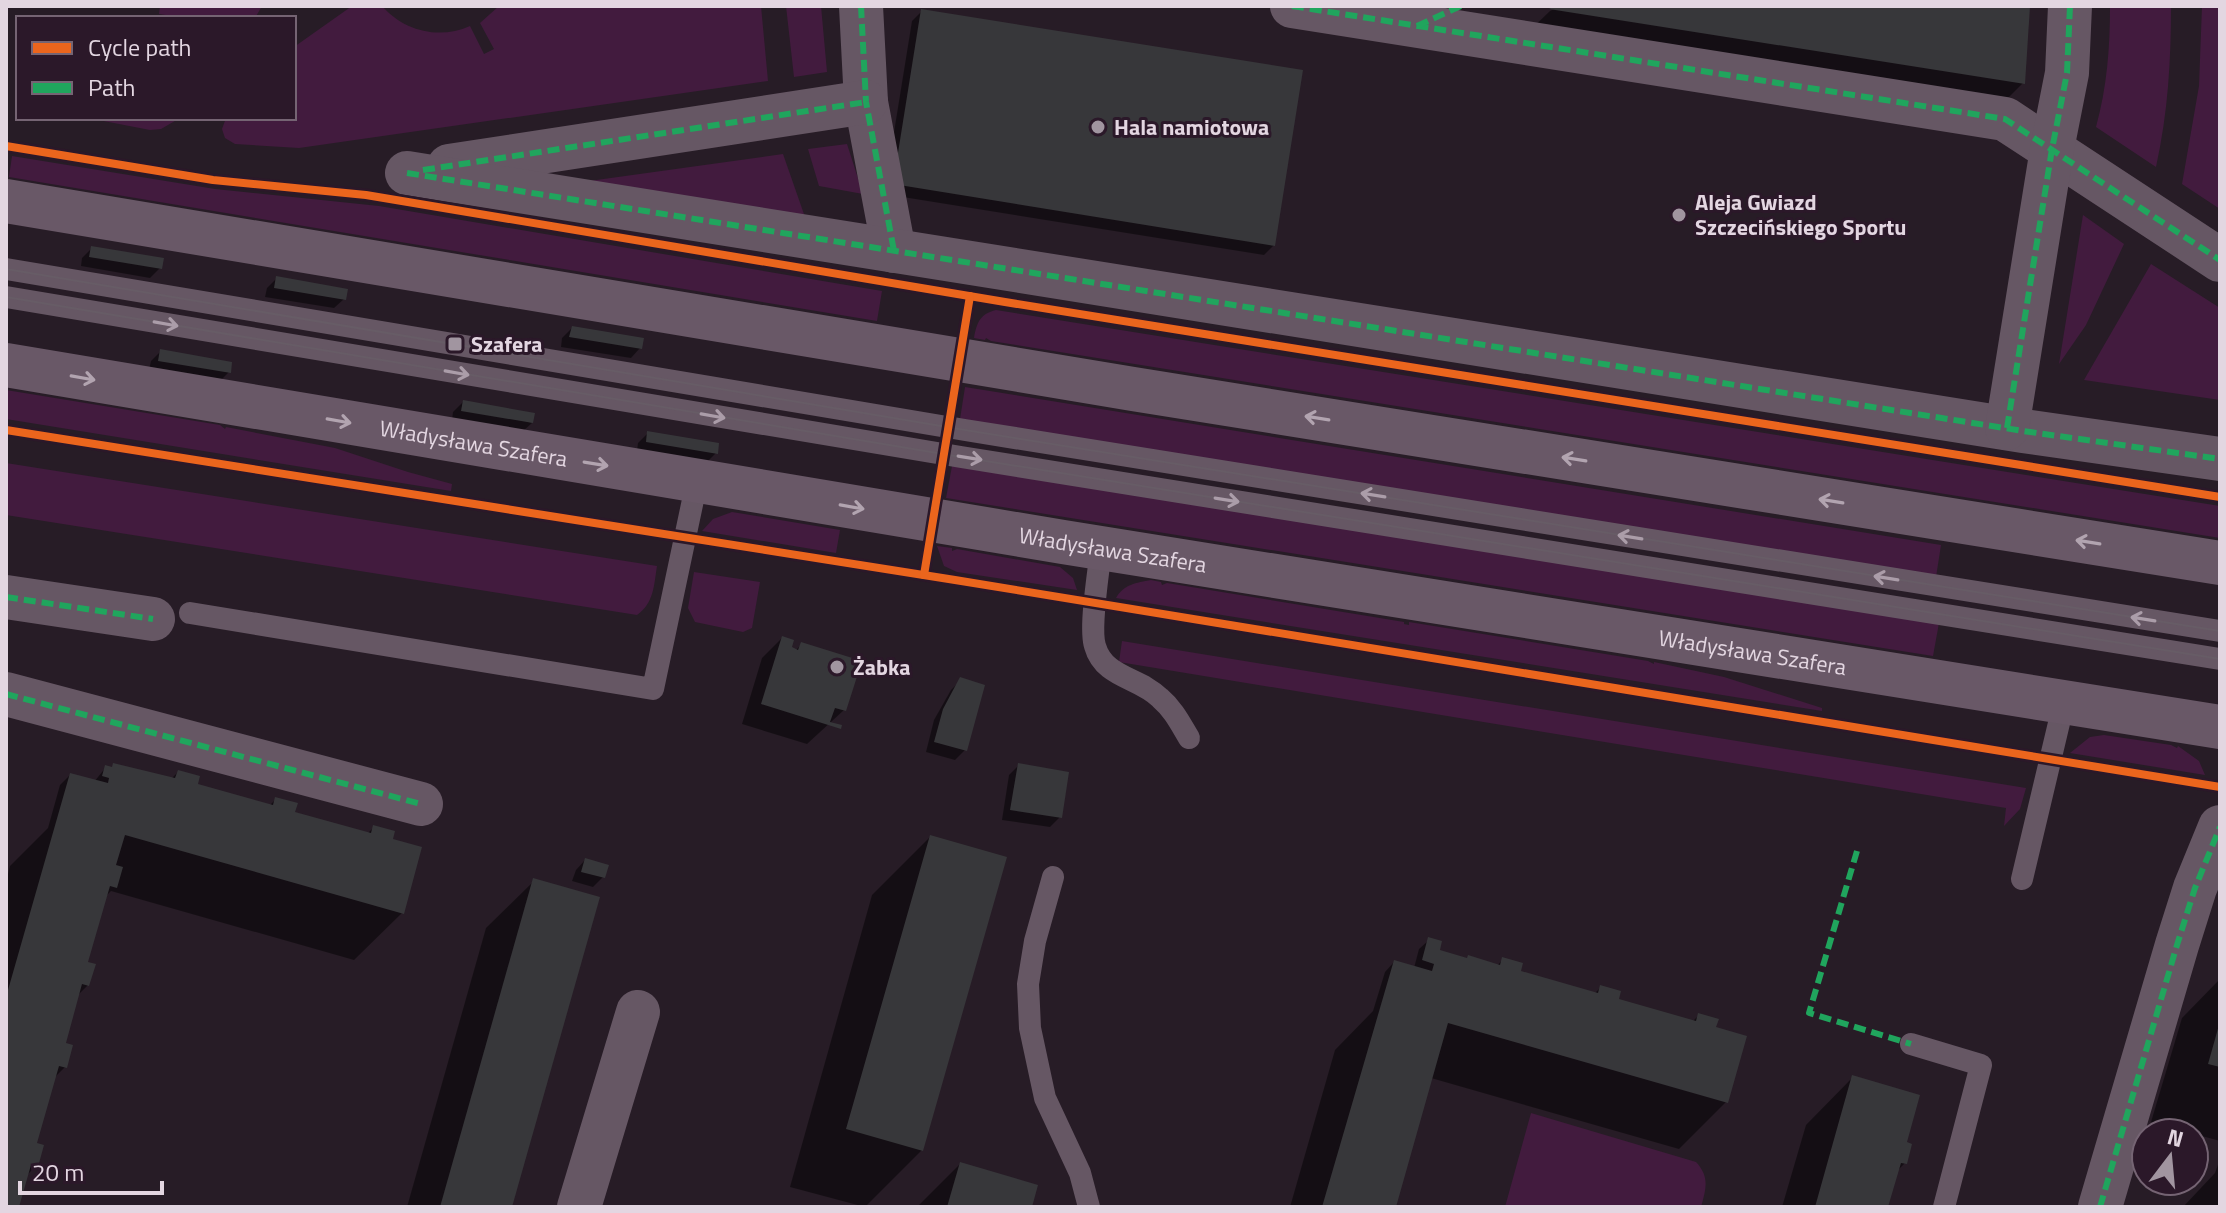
<svg xmlns="http://www.w3.org/2000/svg" width="2226" height="1213" font-family="'Titillium Web',sans-serif">
<style>
.green{fill:#421b3e}
.shadow{fill:#0007}
.building{fill:#37373a}
.lines{fill:none;stroke-linecap:round;stroke-linejoin:round}
.lane{stroke:#665764;stroke-width:22}
.street{stroke:#665764;stroke-width:44}
.secondary{stroke:#695867;stroke-width:44}
.tram{stroke:#675c66;stroke-width:2}
.quiet{stroke:#20a55d;stroke-width:6;stroke-dasharray:12 6;stroke-linecap:butt}
.cycleway-casing{stroke:#2b1829;stroke-width:13}
.cycleway{stroke:#eb651d;stroke-width:8}
.oneway{stroke:#ab9da9}
.oneway2{stroke:#b2a4b0}
.poi-dot{fill:#a195a0;stroke:#2b1829;stroke-width:3}
.labels{text-anchor:middle;stroke-width:6;stroke-linejoin:round;paint-order:stroke}
.poi-label{font-size:22px;font-weight:bold;fill:#e3d6e1;stroke:#2b1829;text-anchor:start}
.street-label{font-size:22px;fill:#e3d6e1;stroke:#2b1829}
</style>
<rect width="100%" height="100%" fill="#271c26"/>
<!-- green -->
<g class="green">
<polygon points="160,6 262,6 255,18 184,18 159,14"/>
<path d="M352 6H382C404 31 439 40 470 26L484 54 494 49 480 23 499 6H761L768 81 299 148 235 144 225 138 222 129 226 118H294V47Z"/>
<polygon points="786,6 821,6 827,72 794,77"/>
<path d="M2110 6H2171C2171 61 2168 113 2156 167L2096 127C2107 87 2110 48 2110 6Z"/>
<polygon points="2202,6 2220,6 2220,209 2182,184 2199,86"/>
<polygon points="88,118 180,118 161,129 150,130"/>
<polygon points="847,144 863,194 819,186 808,149"/>
<polygon points="783,154 805,217 582,182"/>
<polygon points="12,156 215,189 379,206 882,291 877,321 9,177"/>
<polygon points="2083,215 2124,244 2086,325 2059,364"/>
<polygon points="2151,264 2220,308 2220,400 2084,380"/>
<path d="M996 310 2220 506V538L991 341 986 338 985 340 974 338C977 322 980 314 996 310Z"/>
<polygon points="965,387 1941,545 1936,577 960,419"/>
<polygon points="6,390 220,425 225,429 226,427 335,448 408,472 452,484 451,491 6,419"/>
<path d="M6 463 657 566C654 585 654 603 637 615L6 515Z"/>
<polygon points="952,466 1939,623 1933,656 946,498"/>
<polygon points="732,512 840,530 836,553 702,531 713,519"/>
<polygon points="937,546 952,548 952,551 957,549 1060,567 1073,578 1077,590 957,572 944,566"/>
<polygon points="694,572 760,582 752,628 743,632 695,622 688,608"/>
<path d="M1151 580 1161 582 1162 585 1167 583 1404 622V624L1409 625V622L1648 661 1654 664V662L1724 677 1822 708V711L1116 598C1124 584 1136 583 1151 580Z"/>
<polygon points="1122,641 2026,788 2020,809 2004,826 2006,808 1119,662"/>
<polygon points="2104,735 2171,745 2177,748 2178,746 2199,761 2205,775 2070,753 2090,737"/>
<path d="M1531 1113 1696 1162C1710 1177 1706 1189 1701 1207H1505Z"/>
</g>
<!-- shadow -->
<g class="shadow">
<polygon points="1560,6 2028,6 2023,83 1994,112 1522,38 1550,11"/>
<polygon points="922,11 1274,245 1264,255 884,194 912,21"/>
<polygon points="92,248 160,268 150,278 81,266 82,258"/>
<polygon points="277,278 344,299 334,308 265,297 267,288"/>
<polygon points="572,328 640,348 631,358 561,347 562,338"/>
<polygon points="161,351 229,372 219,382 149,370 151,361"/>
<polygon points="463,402 532,423 522,432 452,420 453,412"/>
<polygon points="648,433 716,453 706,463 637,451 638,443"/>
<polygon points="782,638 789,648 795,651 802,644 844,710 807,744 742,724 762,658"/>
<polygon points="961,680 965,750 955,760 926,752 934,720 951,690"/>
<polygon points="1019,765 1060,817 1050,827 1002,820 1009,775"/>
<polygon points="106,767 171,779 178,772 195,785 269,806 276,799 293,813 367,834 374,827 390,840 402,913 354,960 111,891 104,898 85,964 88,985 77,996 63,1045 65,1067 53,1079 35,1144 36,1166 26,1176 17,1207 6,1207 6,882 10,866 48,828 60,785 70,775 94,782"/>
<polygon points="930,837 922,1150 865,1207 790,1187 872,895"/>
<polygon points="585,860 603,877 593,887 572,881 576,870"/>
<polygon points="534,881 510,1207 407,1207 486,928"/>
<polygon points="1429,940 1437,951 1497,966 1503,959 1518,973 1594,994 1601,987 1616,1000 1692,1022 1699,1015 1714,1029 1726,1102 1679,1149 1431,1078 1394,1207 1290,1207 1335,1050 1373,1011 1385,972 1394,962 1414,968 1419,949"/>
<polygon points="2220,979 2220,1141 2151,1122 2182,1018"/>
<polygon points="1853,1077 1904,1144 1905,1163 1896,1172 1886,1207 1782,1207 1806,1125"/>
<polygon points="2220,1159 2220,1207 2183,1207 2215,1173"/>
<polygon points="960,1164 1029,1207 917,1207"/>
</g>
<!-- building -->
<g class="building">
<polygon points="1555,6 2030,6 2025,84 1549,9"/>
<polygon points="921,9 1303,70 1275,246 893,184"/>
<polygon points="91,246 164,258 162,269 89,257"/>
<polygon points="276,276 348,289 346,300 274,288"/>
<polygon points="572,326 644,338 642,349 569,337"/>
<polygon points="160,349 232,362 231,373 158,361"/>
<polygon points="463,400 535,413 533,423 461,411"/>
<polygon points="647,431 719,443 718,454 646,442"/>
<polygon points="782,636 794,640 792,647 798,650 801,642 862,661 846,711 835,708 830,722 842,725 841,729 761,704"/>
<polygon points="960,677 985,685 967,751 934,742 943,709"/>
<polygon points="113,763 175,778 178,770 200,776 198,784 273,805 275,797 298,803 295,812 371,833 373,825 395,831 393,839 422,847 404,914 125,835 116,865 123,867 117,888 110,886 88,962 96,964 89,986 82,984 66,1043 73,1045 67,1068 59,1066 37,1143 44,1145 38,1167 31,1165 19,1207 6,1207 6,997 70,773 108,783 109,778 102,776 105,765 112,767"/>
<polygon points="1018,763 1069,772 1062,818 1010,810"/>
<polygon points="930,835 1007,857 923,1151 846,1129"/>
<polygon points="585,858 609,865 605,878 581,872"/>
<polygon points="533,878 600,897 512,1207 440,1207"/>
<polygon points="1428,937 1442,941 1440,950 1467,958 1468,955 1500,965 1502,957 1523,963 1521,971 1598,993 1600,985 1621,991 1619,999 1696,1021 1698,1013 1719,1019 1716,1027 1747,1036 1728,1103 1448,1023 1396,1207 1322,1207 1394,960 1432,971 1434,964 1422,960"/>
<polygon points="2219,1025 2220,1025 2220,1067 2208,1064"/>
<polygon points="1852,1075 1920,1095 1907,1142 1912,1144 1907,1164 1901,1163 1888,1207 1815,1207"/>
<polygon points="960,1162 1038,1185 1032,1207 947,1207"/>
</g>
<g class="lines">
<!-- lane -->
<g class="lane">
<polyline points="6,269 965,430 2220,631"/>
<polyline points="6,297 961,457 2220,659"/>
<path d="M1101 548C1099 571 1089 627 1095 646 1104 678 1139 677 1160 698 1173 709 1180 723 1189 738"/>
<polyline points="190,613 653,689 697,481"/>
<polyline points="1053,877 1035,941 1028,984 1030,1028 1045,1098 1080,1173 1089,1207"/>
<polyline points="2022,879 2064,702"/>
<polyline points="1911,1044 1981,1065 1944,1207"/>
</g>
<!-- street -->
<g class="street">
<polyline points="861,6 866,102 894,251"/>
<polyline points="1292,6 2005,119 2220,260"/>
<polyline points="449,166 866,102"/>
<polyline points="407,173 2023,431 2220,459"/>
<polyline points="2007,428 2052,149 2067,73 2070,6"/>
<polyline points="6,597 153,619"/>
<polyline points="6,694 421,804"/>
<polyline points="579,1207 638,1012"/>
<polyline points="2100,1207 2177,945 2195,888 2220,827"/>
</g>
<!-- secondary -->
<g class="secondary">
<polyline points="6,201 1133,389 2220,563"/>
<path id="s1" d="M6 365 1063 542 2220 727"/>
</g>
<!-- tram -->
<g class="tram">
<polyline points="6,269 965,430 2220,631"/>
<polyline points="6,297 961,457 2220,659"/>
</g>
<!-- quiet -->
<g class="quiet">
<polyline points="861,6 866,102 894,251"/>
<polyline points="1292,6 2005,119 2220,260"/>
<polyline points="1417,26 1461,6"/>
<polyline points="423,170 866,102"/>
<polyline points="407,173 2023,431 2220,459"/>
<polyline points="2007,428 2052,149 2067,73 2070,6"/>
<polyline points="6,597 153,619"/>
<polyline points="6,694 421,804"/>
<polyline points="1857,851 1809,1013 1911,1044"/>
<polyline points="2100,1207 2177,945 2195,888 2220,827"/>
</g>
<!-- cycleway casing -->
<g class="cycleway-casing">
<g id="cycleway">
<polyline points="6,146 213,180 366,195 1005,302 2220,497"/>
<polyline points="6,430 955,580 2220,787"/>
<polyline points="924,575 970,296"/>
</g>
</g>
<!-- cycleway -->
<use href="#cycleway" class="cycleway"/>
</g>
<!-- one-way arrows -->
<defs><path id="oneway-shaft" d="M-6 0H5M1.5-3L5.5 0L1.5 3" fill="none" stroke-width="1.6" stroke-linecap="round" stroke-linejoin="round" transform="scale(2)"/></defs>
<g class="oneway">
<use href="#oneway-shaft" transform="translate(166 324) rotate(10)"/>
<use href="#oneway-shaft" transform="translate(457 373) rotate(10)"/>
<use href="#oneway-shaft" transform="translate(713 416) rotate(10)"/>
<use href="#oneway-shaft" transform="translate(970 458) rotate(9)"/>
<use href="#oneway-shaft" transform="translate(1373 495) rotate(-171)"/>
<use href="#oneway-shaft" transform="translate(1227 500) rotate(9)"/>
<use href="#oneway-shaft" transform="translate(1630 537) rotate(-171)"/>
<use href="#oneway-shaft" transform="translate(1886 578) rotate(-171)"/>
<use href="#oneway-shaft" transform="translate(2143 619) rotate(-171)"/>
</g>
<g class="oneway2">
<use href="#oneway-shaft" transform="translate(83 378) rotate(10)"/>
<use href="#oneway-shaft" transform="translate(1317 418) rotate(-171)"/>
<use href="#oneway-shaft" transform="translate(339 421) rotate(10)"/>
<use href="#oneway-shaft" transform="translate(1574 459) rotate(-171)"/>
<use href="#oneway-shaft" transform="translate(596 464) rotate(9)"/>
<use href="#oneway-shaft" transform="translate(1831 501) rotate(-171)"/>
<use href="#oneway-shaft" transform="translate(852 507) rotate(10)"/>
<use href="#oneway-shaft" transform="translate(2088 542) rotate(-171)"/>
</g>
<!-- markers -->
<g class="poi-dot">
<circle cx="1098" cy="127" r="8"/>
<circle cx="1679" cy="215" r="8"/>
<rect x="447" y="336" width="16" height="16" rx="4"/>
<circle cx="837" cy="667" r="8"/>
</g>
<g class="labels">
<!-- poi labels -->
<g class="poi-label">
<text x="1114" y="135">Hala namiotowa</text>
<text x="1695" y="210">Aleja Gwiazd<tspan x="1695" dy="25">Szczecińskiego Sportu</tspan></text>
<text x="471" y="352">Szafera</text>
<text x="853" y="675">Żabka</text>
</g>
<!-- street labels -->
<g class="street-label">
<text dy="8" stroke="none"><textPath href="#s1" startOffset="474">Władysława Szafera</textPath></text>
<text dy="8" stroke="none"><textPath href="#s1" startOffset="1122">Władysława Szafera</textPath></text>
<text dy="8" stroke="none"><textPath href="#s1" startOffset="1770">Władysława Szafera</textPath></text>
</g>
</g>
<!-- border -->
<rect width="2226" height="1213" fill="none" stroke="#e3d6e1" stroke-width="16"/>
<!-- legend -->
<rect x="16" y="16" width="280" height="104" fill="#2b1829" stroke="#756473" stroke-width="2"/>
<rect x="32" y="42" width="40" height="12" fill="#eb651d" stroke="#756473" stroke-width="2"/>
<text x="88" y="56" font-size="24" fill="#e3d6e1">Cycle path</text>
<rect x="32" y="82" width="40" height="12" fill="#20a55d" stroke="#756473" stroke-width="2"/>
<text x="88" y="96" font-size="24" fill="#e3d6e1">Path</text>
<!-- north arrow -->
<g transform="translate(2170 1157) rotate(16)"><circle r="38" fill="#2b1829" stroke="#756473" stroke-width="2"/>
<path d="M0-6L14 30L0 20L-14 30Z" fill="#a195a0"/>
<text y="-12" font-size="22" font-weight="bold" text-anchor="middle" fill="#e3d6e1">N</text>
</g>
<!-- scale -->
<path d="M20 1181v12h142v-12" fill="none" stroke="#e3d6e1" stroke-width="4"/>
<text x="32" y="1181" font-size="24" fill="#e3d6e1" stroke="#2b1829" stroke-width="6" paint-order="stroke">20 m</text>
</svg>
